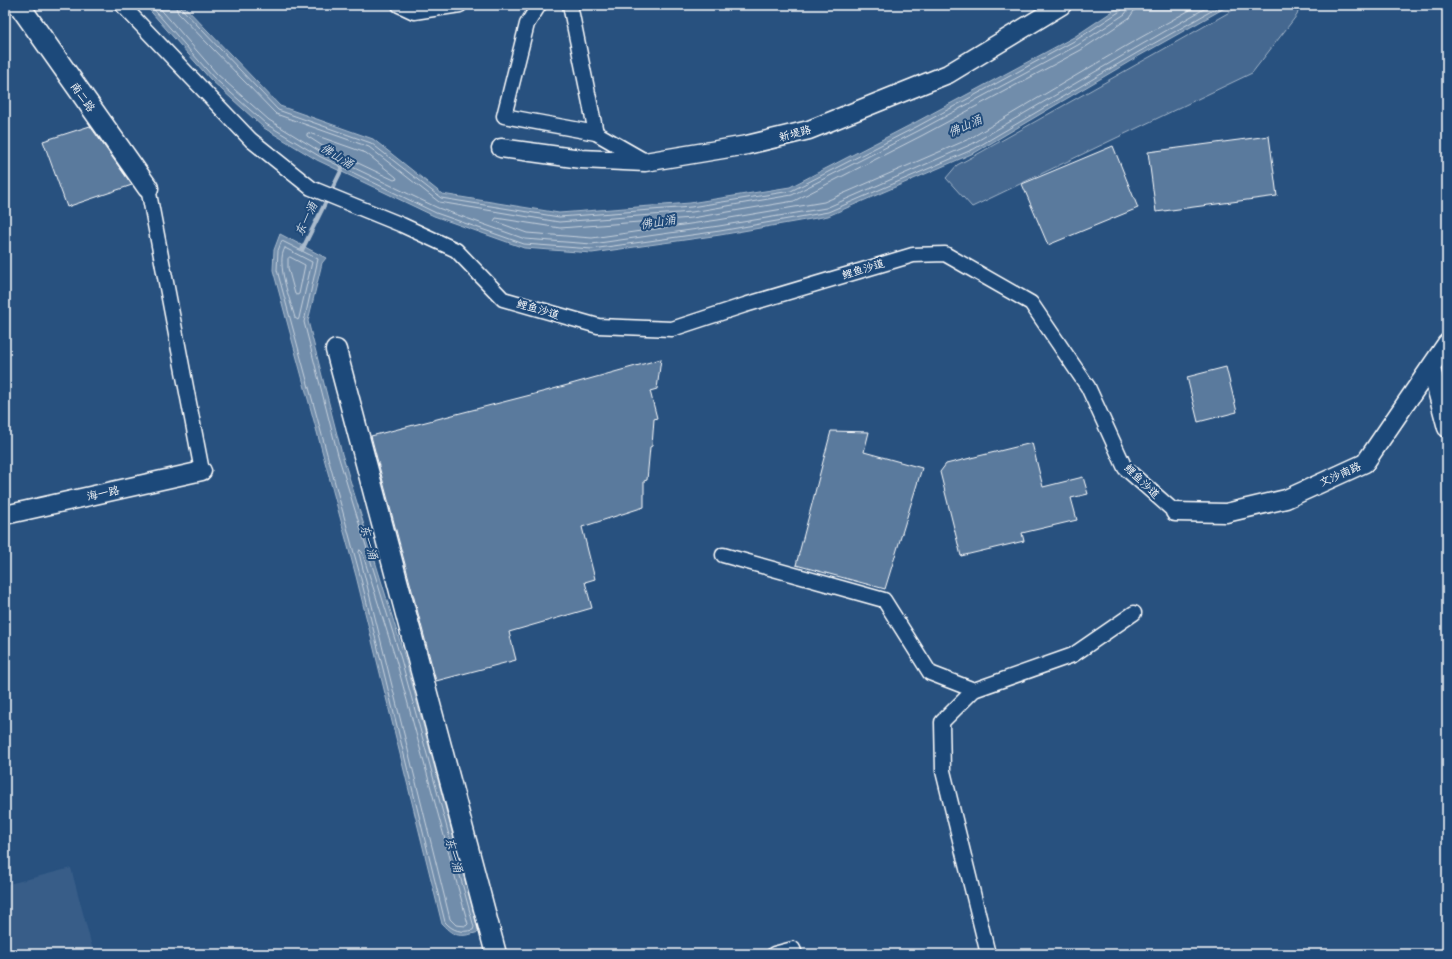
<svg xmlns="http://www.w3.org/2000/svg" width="1452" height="959" font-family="'Patrick Hand','LXGW WenKai TC',sans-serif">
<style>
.built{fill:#375d88}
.green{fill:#446890;stroke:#a2b4c8}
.water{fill:#718dab;stroke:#aabbcd}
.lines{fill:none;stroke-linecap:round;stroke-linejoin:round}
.shore{stroke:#c6d1dd;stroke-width:1}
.stream{stroke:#aabbcd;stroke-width:4}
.building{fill:#5a7a9d;stroke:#fff}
.minor-casing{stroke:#fff;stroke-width:17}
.tertiary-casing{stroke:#fff;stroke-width:21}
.secondary-casing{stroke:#fff;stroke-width:23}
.minor{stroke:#1f4a7a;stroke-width:14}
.tertiary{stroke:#1f4a7a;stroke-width:18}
.secondary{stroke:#1f4a7a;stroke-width:20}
.labels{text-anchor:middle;stroke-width:4;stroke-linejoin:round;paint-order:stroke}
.street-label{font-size:11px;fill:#fff;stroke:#1f4a7a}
.water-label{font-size:12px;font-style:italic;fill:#d4dde6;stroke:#1f4a7a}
</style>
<rect width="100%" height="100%" fill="#28517f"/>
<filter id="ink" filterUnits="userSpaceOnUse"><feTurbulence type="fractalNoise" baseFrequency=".025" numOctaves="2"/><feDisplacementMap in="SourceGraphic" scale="8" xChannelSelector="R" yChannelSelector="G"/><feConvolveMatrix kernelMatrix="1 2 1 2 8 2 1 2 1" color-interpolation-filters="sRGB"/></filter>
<g filter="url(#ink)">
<!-- built -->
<polygon class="built" points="71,868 94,954 5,954 5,885"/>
<!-- green -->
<polygon class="green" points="1242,5 1300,5 1297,15 1252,73 972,207 946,178 957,165 976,155"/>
<!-- water -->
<g class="water">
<polygon points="145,5 183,5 280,106 373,139 442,194 559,213 690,203 790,187 916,122 1074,37 1122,5 1230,5 1139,56 976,152 828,216 720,235 592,253 524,248 434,216 317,160 264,128 211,80"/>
<path d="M280 234 326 258 322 263 308 321 342 454 405 658 479 932C461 937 455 938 442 924L356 576 273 270 274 250Z"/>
</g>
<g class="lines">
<!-- shore -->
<g class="shore">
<polyline points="150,5 213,77 266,124 319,156 436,213 524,244 592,249 720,231 828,212 974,149 1137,53 1222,5"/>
<polyline points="157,5 217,74 269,120 321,152 438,208 525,239 592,244 719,226 826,208 972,144 1134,49 1211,5"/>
<polyline points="175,5 178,13 276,114 369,147 439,202 559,222 692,212 792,195 920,130 1078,45 1125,14 1128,10 1129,5"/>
<polyline points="180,5 182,9 278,110 371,143 441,198 559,217 691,207 791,191 918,126 1076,40 1122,10 1124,5"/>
<polyline points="1135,5 1134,11 1129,18 1081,50 923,135 794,201 692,218 560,228 496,218 494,221 527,233 592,238 718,220 824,202 969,139 1131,43 1199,5"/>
<polygon points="309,133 366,153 396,177 397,179 394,180 324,147 307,136 307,134"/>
<path d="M282 241 318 259 304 322 338 455 401 659 474 927 473 930C461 933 453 931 445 922L360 575 277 270 278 251Z"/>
<path d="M285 248 312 262 299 318 298 320 295 318C291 302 275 262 285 248Z"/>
<polygon points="290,257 305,265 299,294 297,295 295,294 288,268 288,259"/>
<polygon points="360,550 362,552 396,660 468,924 466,926 456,925 450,919 359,553"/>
</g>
<!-- stream -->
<polyline class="stream" points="302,250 343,167"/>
</g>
<!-- building -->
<g class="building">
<polygon points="90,126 132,185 67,207 43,141"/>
<polygon points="1269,136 1277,196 1156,212 1148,152"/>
<polygon points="1113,146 1138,208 1048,245 1022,184"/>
<polygon points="661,359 657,389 650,391 657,418 654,419 652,446 650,447 647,480 644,481 644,507 582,527 595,579 585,582 592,608 509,632 516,660 436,681 371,436 546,391"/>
<polygon points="1226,367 1237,412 1198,422 1187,377"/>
<polygon points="831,431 869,432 864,452 922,468 885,589 796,565"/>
<polygon points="1032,443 1043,487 1083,477 1088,494 1071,498 1077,520 1022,533 1024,541 961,556 940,472 946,464"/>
</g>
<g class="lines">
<!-- minor casing -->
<g class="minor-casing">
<g id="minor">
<polyline points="122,5 251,140 311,188 402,225 456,250 503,299 598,326 672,329 745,305 913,255 945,254 1031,303 1088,387 1125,468 1175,512"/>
<polyline points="399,5 414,12 460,5"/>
<polyline points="539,5 527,24 504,116 596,133 645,161"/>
<polyline points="570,5 596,133"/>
<polyline points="148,188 202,471"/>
<polyline points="723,555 884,600 930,673 974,690"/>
<polyline points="774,954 793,949 795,954"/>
<polyline points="988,954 943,771 942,722 974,690 1073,655 1134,613"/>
</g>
</g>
<!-- tertiary casing -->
<g class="tertiary-casing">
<g id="tertiary">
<polyline points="501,148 581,159 645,162 747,145 809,130 948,74 1062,5"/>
<polyline points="1431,368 1447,428"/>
<polyline points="1175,512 1226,513 1286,499 1365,463 1447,343"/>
<polyline points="5,515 202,471"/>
</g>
</g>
<!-- secondary casing -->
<g class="secondary-casing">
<g id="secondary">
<polyline points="19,5 148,188"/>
<polyline points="336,350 496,954"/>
</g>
</g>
<!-- minor -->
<use href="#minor" class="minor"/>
<!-- tertiary -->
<use href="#tertiary" class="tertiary"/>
<!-- secondary -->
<use href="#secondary" class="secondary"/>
</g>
</g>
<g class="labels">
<!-- street labels -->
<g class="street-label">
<text transform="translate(83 97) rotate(55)" y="4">南二路</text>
<text transform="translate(795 133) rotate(-15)" y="4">新堤路</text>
<text transform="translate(863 269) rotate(-17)" y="4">鲤鱼沙道</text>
<text transform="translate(538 309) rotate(16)" y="4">鲤鱼沙道</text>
<text transform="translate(1340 474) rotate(-24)" y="4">文沙南路</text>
<text transform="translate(1142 481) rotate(44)" y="4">鲤鱼沙道</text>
<text transform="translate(103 493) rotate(-12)" y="4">海一路</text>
</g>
<!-- water labels -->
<g class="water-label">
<text transform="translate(965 126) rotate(-24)" y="4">佛山涌</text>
<text transform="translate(337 156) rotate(32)" y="4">佛山涌</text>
<text transform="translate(306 219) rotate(-64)" y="4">东一涌</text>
<text transform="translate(658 222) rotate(-9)" y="4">佛山涌</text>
<text transform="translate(369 542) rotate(75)" y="4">东一涌</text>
<text transform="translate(454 855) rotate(75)" y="4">东一涌</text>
</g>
</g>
<!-- margin -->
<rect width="1452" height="959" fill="none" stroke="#1f4a7a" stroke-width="20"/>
<rect x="10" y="10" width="1432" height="939" fill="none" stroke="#fff" stroke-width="1.5" filter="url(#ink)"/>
</svg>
